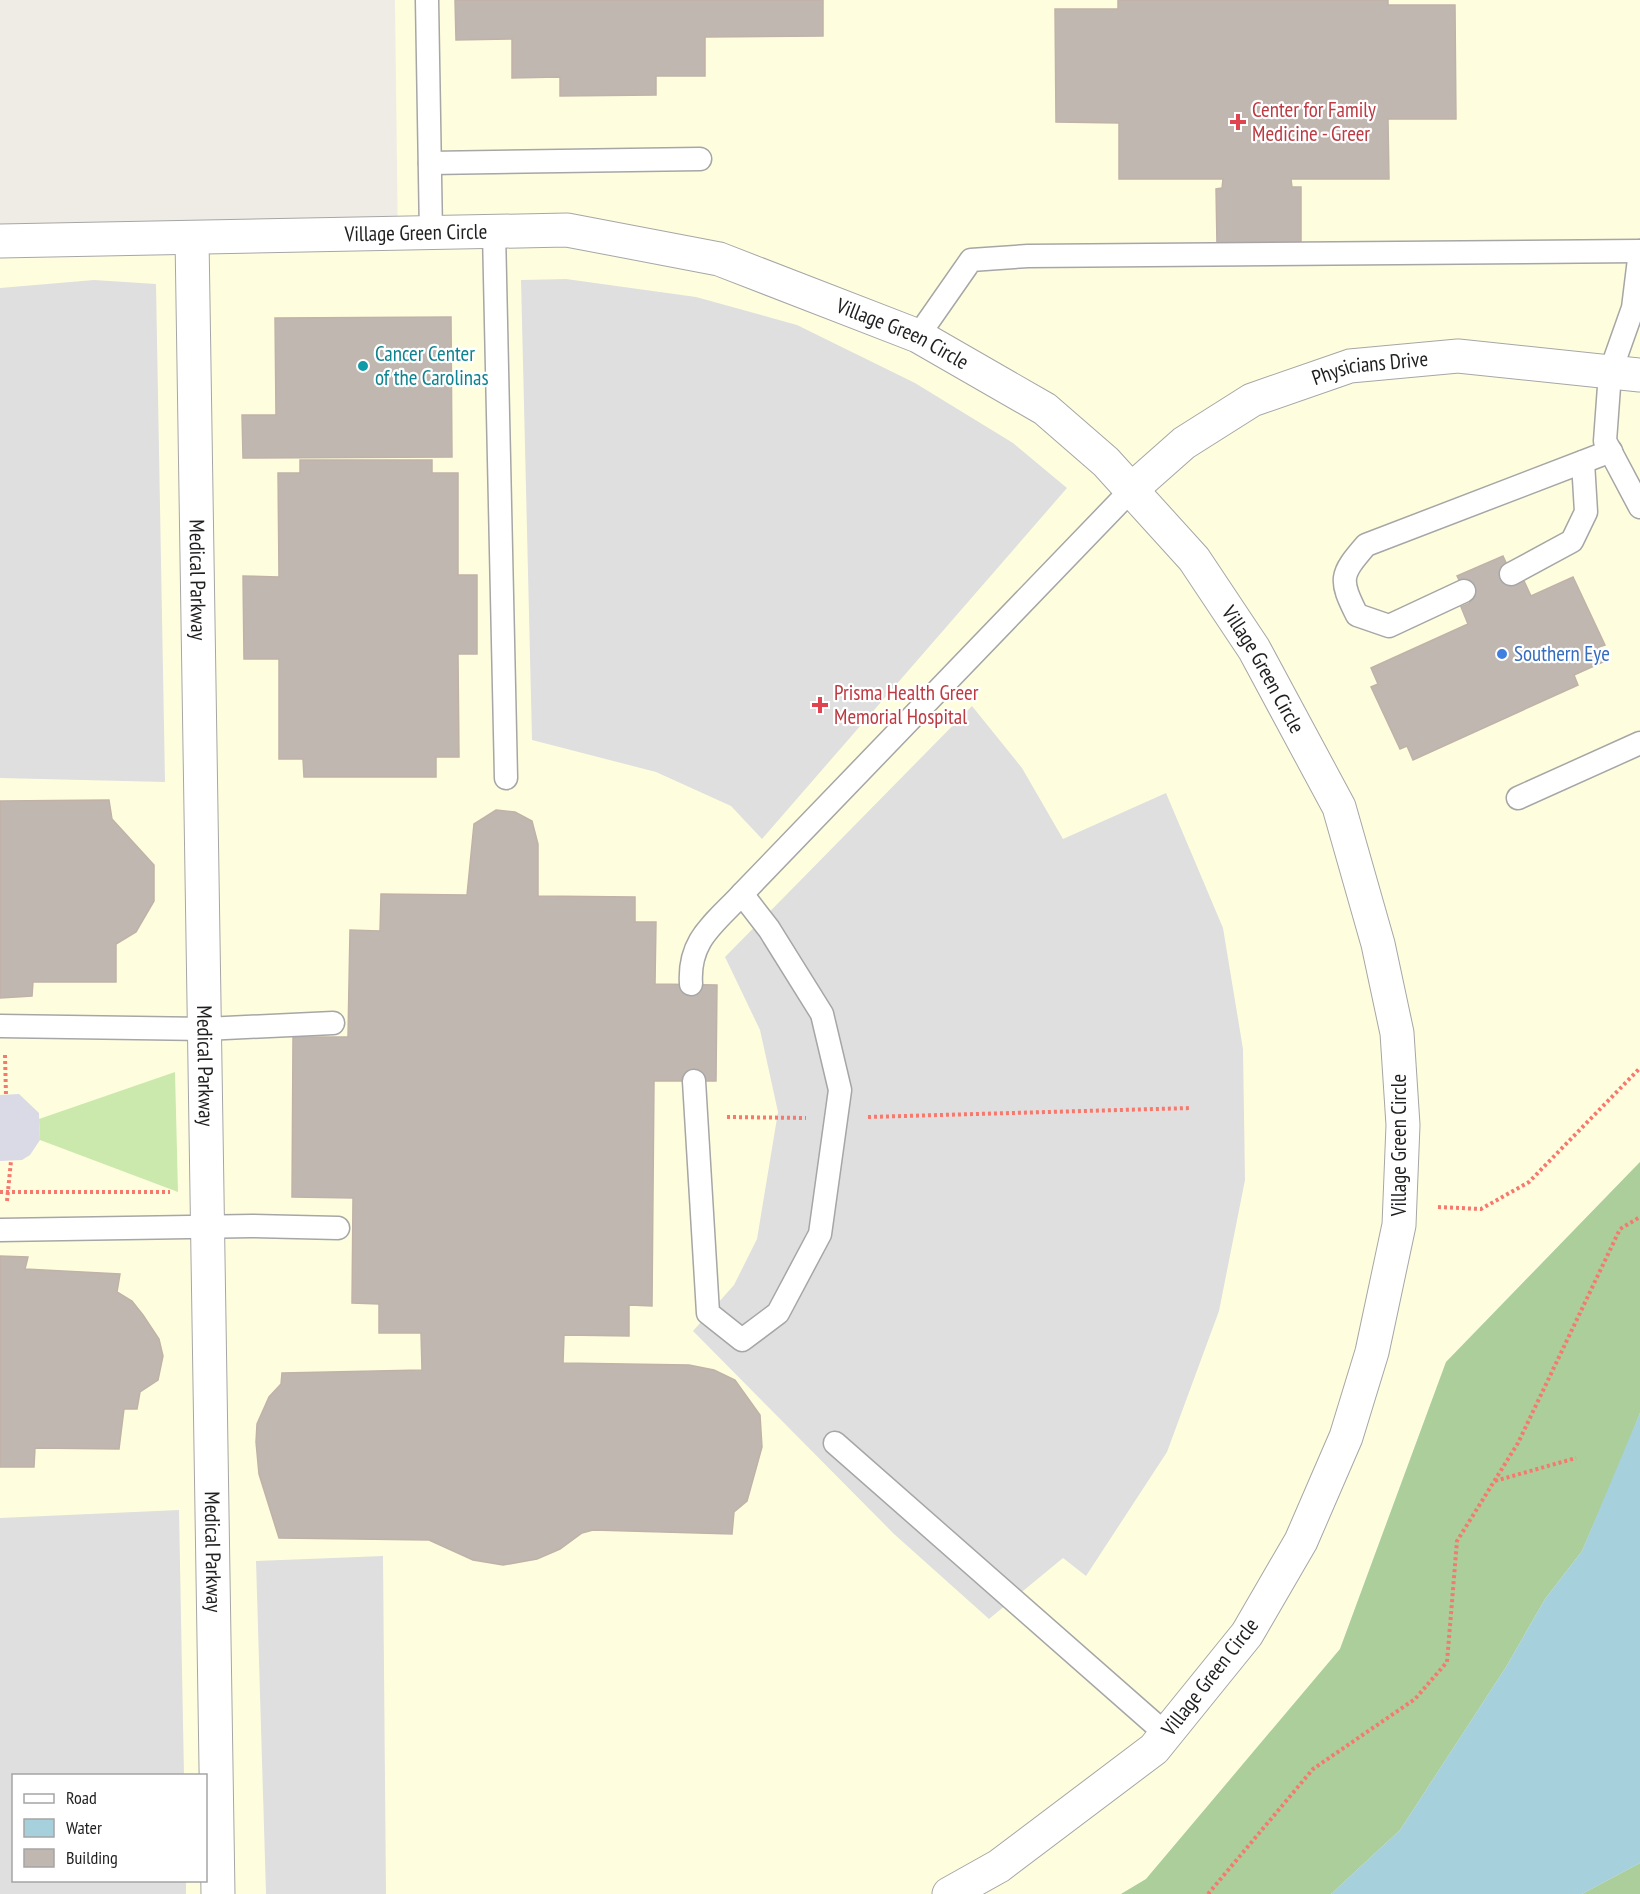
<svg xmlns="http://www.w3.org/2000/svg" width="1640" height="1894" font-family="'PT Sans Narrow',sans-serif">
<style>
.education{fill:#fefedf;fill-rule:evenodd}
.grass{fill:#cbe9ac}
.forest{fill:#abce9b}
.parking{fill:#dfdfdf}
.plaza{fill:#d9dae5}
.water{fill:#a6d1dc}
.building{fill:#c0b7b1;stroke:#c1b2a8;stroke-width:1.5}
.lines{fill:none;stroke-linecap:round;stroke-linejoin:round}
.service-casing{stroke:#a6a6a6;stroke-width:25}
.minor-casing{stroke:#a6a6a6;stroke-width:35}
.path{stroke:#f7796e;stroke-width:4;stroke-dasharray:3 3;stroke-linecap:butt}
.service{stroke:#fff;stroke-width:22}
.minor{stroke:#fff;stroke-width:33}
.health-dot{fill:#e0444e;stroke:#fff;stroke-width:2}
.culture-dot{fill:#0f9aa8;stroke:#fff;stroke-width:2}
.shop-dot{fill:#3f7fe0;stroke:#fff;stroke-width:2}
.labels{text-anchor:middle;stroke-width:4.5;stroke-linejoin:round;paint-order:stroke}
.health-label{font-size:21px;fill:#be3a42;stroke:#fff;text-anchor:start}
.street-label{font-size:21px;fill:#1f1f1f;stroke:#fff}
.culture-label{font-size:21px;fill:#0d838f;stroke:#fff;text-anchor:start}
.shop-label{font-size:21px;fill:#366cbe;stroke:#fff;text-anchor:start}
</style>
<rect width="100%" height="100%" fill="#efece5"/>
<!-- education -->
<path class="education" d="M395 0H1640V1162L1446 1362 1340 1649 1146 1879 1121 1894H0V246L398 248ZM14 1776H206V1880H14Z"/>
<!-- grass -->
<polygon class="grass" points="175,1072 178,1192 40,1140 39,1119"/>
<!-- forest -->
<g class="forest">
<polygon points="1640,1162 1640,1413 1621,1461 1582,1551 1545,1599 1506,1667 1400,1830 1331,1894 1121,1894 1146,1879 1340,1649 1446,1362"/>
<polygon points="1640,1863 1640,1894 1582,1894"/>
</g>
<!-- parking -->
<g class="parking">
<polygon points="566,279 696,297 797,325 915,383 1013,443 1067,488 762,839 731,806 656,772 532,740 521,280"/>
<polygon points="94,280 156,284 165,782 0,778 0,288"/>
<polygon points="972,706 1022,768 1063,839 1166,793 1223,928 1243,1049 1245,1180 1219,1311 1167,1452 1086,1576 1063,1558 989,1619 894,1534 693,1331 734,1285 757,1239 778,1112 760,1030 725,957"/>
<polygon points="179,1510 184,1775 14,1776 14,1880 186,1881 186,1894 0,1894 0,1518"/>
<polygon points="383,1556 386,1894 266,1894 256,1561"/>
</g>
<!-- plaza -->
<polygon class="plaza" points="19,1094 39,1113 40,1140 30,1155 22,1160 0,1161 0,1095"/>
<!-- water -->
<polygon class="water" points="1640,1413 1640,1863 1582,1894 1331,1894 1400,1830 1506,1667 1545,1599 1582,1551"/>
<!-- building -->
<g class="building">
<polygon points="455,0 823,0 823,36 705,37 705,76 656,76 656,95 560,96 560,77 512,78 512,39 456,40"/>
<polygon points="1118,0 1388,0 1388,5 1455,5 1456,119 1388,119 1389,179 1291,179 1292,187 1301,187 1301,245 1217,245 1216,189 1222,188 1223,179 1119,179 1119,123 1056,122 1055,9 1118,9"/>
<polygon points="451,317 452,457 243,458 242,415 276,415 275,318"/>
<polygon points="300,460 432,460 432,473 458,473 458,575 477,575 477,654 458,654 459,757 436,757 436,777 304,777 303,759 279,759 279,659 244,659 243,576 279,577 278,473 300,473"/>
<polygon points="1503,556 1516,584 1524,581 1531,596 1573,577 1605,645 1599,647 1605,661 1574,675 1578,685 1413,760 1407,746 1400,749 1371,687 1378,684 1371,668 1468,624 1461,607 1470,603 1457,576"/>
<polygon points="109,800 112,819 154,865 154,901 136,932 116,944 116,982 33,982 32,996 0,998 0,801"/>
<polygon points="496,810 515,812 532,821 538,844 538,896 635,897 635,922 656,922 655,984 717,985 716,1081 654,1081 652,1306 629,1305 629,1336 564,1335 563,1363 689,1365 714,1370 735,1380 760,1415 762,1447 747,1501 734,1512 732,1534 593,1530 582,1533 560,1549 537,1559 503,1565 473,1560 429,1540 279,1538 259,1474 256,1442 257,1424 269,1397 281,1384 282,1373 422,1370 421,1333 379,1333 379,1304 352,1303 353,1198 292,1197 293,1037 348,1037 350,930 380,931 381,894 467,895 474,824"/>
<polygon points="0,1256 28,1257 25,1269 120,1274 117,1292 132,1301 143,1315 159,1339 163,1356 158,1380 140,1392 137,1409 124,1409 119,1449 35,1448 34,1467 0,1467"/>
</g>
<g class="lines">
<!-- service casing -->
<g class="service-casing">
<g id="service">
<polyline points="427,0 431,234"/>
<polyline points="430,163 700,159"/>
<polyline points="494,232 506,778"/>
<polyline points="1640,251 1633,308 1610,373 1605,441 1640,507"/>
<polyline points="918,336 971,260 1028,256 1639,251"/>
<polyline points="1511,574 1572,541 1586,512 1583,462"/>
<path d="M1464 591 1389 626 1357 615C1339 579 1340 575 1366 545L1611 451"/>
<polyline points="1518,798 1640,743"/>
<polyline points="742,894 1132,489"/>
<path d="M691 984C688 940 714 924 742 894L769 929 822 1014 840 1090 820 1234 778 1313 742 1340 708 1313 694 1081"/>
<polyline points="0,1026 205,1029 333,1023"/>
<polyline points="0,1230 252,1226 338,1228"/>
<polyline points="835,1443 1166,1734"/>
</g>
</g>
<!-- minor casing -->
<g class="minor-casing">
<g id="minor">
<path id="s1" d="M192 238 218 1894"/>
<path id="s2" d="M0 241 567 230 719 259 918 336 1045 409 1106 462 1194 559 1254 649 1339 807 1378 944 1397 1033 1403 1125 1399 1225 1372 1352 1346 1437 1301 1541 1247 1634 1154 1749 999 1866 949 1894"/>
<path id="s3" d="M1132 489 1184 443 1252 400 1350 366 1458 356 1640 375"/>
</g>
</g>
<!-- path -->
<g class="path">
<polyline points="5,1055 6,1095"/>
<polyline points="727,1117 806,1118"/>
<polyline points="868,1117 1191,1108"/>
<polyline points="0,1192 170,1192"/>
<polyline points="7,1201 11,1161"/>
<polyline points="1438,1207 1481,1209 1529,1182 1640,1068"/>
<polyline points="1495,1481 1576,1458"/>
<polyline points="1208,1894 1313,1769 1415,1699 1447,1662 1457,1541 1518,1443 1620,1229 1640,1217"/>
</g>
<!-- service -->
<use href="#service" class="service"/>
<!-- minor -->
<use href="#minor" class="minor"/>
</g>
<!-- markers -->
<g class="health-dot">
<path d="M1235 113h6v6h6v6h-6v6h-6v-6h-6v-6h6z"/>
<path d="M817 696h6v6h6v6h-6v6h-6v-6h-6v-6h6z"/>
</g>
<circle class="culture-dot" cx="363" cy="366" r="6"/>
<circle class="shop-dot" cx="1502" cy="654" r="6"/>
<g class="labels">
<!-- health labels -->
<g class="health-label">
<text x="1252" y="117">Center for Family<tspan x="1252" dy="24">Medicine - Greer</tspan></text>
<text x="834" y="700">Prisma Health Greer<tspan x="834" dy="24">Memorial Hospital</tspan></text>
</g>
<!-- street labels -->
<g class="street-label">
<text dy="7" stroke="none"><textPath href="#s2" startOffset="416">Village Green Circle</textPath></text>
<text dy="7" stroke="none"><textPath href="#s2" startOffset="920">Village Green Circle</textPath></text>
<text dy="7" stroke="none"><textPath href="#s3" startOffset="273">Physicians Drive</textPath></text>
<text dy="7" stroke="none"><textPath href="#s1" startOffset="342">Medical Parkway</textPath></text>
<text dy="7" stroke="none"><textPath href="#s2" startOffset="1424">Village Green Circle</textPath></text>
<text dy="7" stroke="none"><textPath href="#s1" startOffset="828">Medical Parkway</textPath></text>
<text transform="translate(1399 1145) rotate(-90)" y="7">Village Green Circle</text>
<text dy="7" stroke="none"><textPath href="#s1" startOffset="1314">Medical Parkway</textPath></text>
<text transform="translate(1210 1677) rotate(-52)" y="7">Village Green Circle</text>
</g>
<!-- culture labels -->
<g class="culture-label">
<text x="375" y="361">Cancer Center<tspan x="375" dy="24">of the Carolinas</tspan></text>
</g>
<!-- shop labels -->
<g class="shop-label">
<text x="1514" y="661">Southern Eye</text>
</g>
</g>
<!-- legend -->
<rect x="12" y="1774" width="195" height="108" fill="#ffffff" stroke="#a5a5a5" stroke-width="1.5"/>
<rect x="24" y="1794" width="30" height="9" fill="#ffffff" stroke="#a5a5a5" stroke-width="1.5"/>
<text x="66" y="1804" font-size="18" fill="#1f1f1f">Road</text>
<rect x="24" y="1819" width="30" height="18" fill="#a6d1dc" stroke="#a5a5a5" stroke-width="1.5"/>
<text x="66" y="1834" font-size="18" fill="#1f1f1f">Water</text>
<rect x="24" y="1849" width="30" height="18" fill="#c0b7b1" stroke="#a5a5a5" stroke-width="1.5"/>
<text x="66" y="1864" font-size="18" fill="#1f1f1f">Building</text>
</svg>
